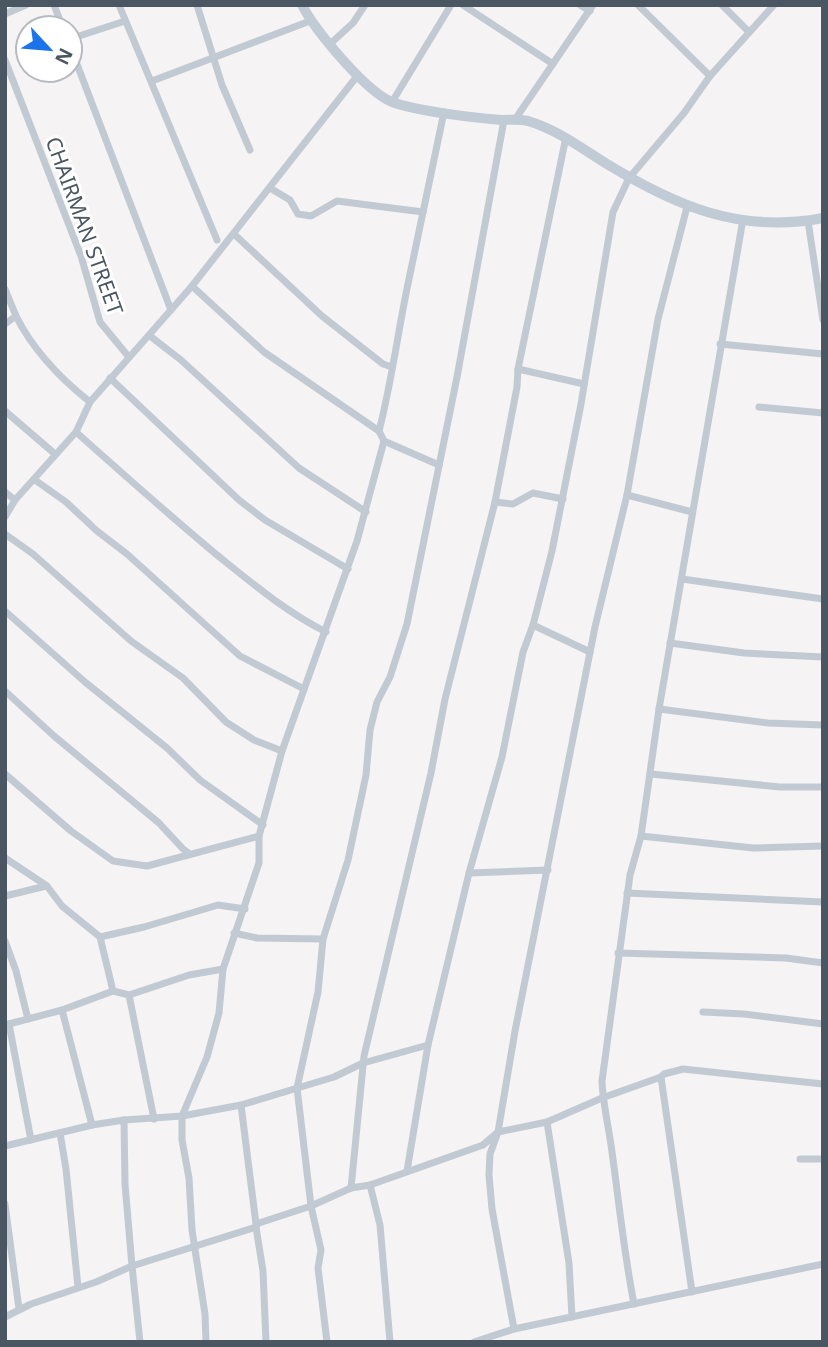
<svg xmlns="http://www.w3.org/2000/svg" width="828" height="1347" font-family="'Noto Sans',sans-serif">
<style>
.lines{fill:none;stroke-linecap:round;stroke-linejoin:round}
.street{stroke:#c1cad2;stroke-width:7}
.secondary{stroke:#c1cbd6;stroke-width:10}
.labels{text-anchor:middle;stroke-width:6;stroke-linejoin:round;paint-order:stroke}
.street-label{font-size:21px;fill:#4a5661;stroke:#fff}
</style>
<rect width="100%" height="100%" fill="#f5f3f3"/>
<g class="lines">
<!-- street -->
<g class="street">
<polyline points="54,5 63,28"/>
<polyline points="119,5 217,240"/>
<polyline points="197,5 222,85 250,150"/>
<polyline points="463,5 553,64"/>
<polyline points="580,5 590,11"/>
<polyline points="638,5 710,76"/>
<polyline points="722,5 749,32"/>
<polyline points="5,14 26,5"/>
<polyline points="70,39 125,21"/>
<polyline points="330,44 353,23 365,5"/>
<polyline points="70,46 171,310"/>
<polyline points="5,60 81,256 100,322 128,356"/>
<polyline points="152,81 310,21"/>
<polyline points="392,102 451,5"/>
<polyline points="516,118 593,5"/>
<polyline points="270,188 290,200 298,214 311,216 337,201 423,212"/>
<polyline points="808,221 823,320"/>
<polyline points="234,234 322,316 383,364 392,367"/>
<polyline points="192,286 264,352 379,431"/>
<polyline points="5,289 16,316 5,324"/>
<path d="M16 316C33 350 61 379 90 402"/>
<polyline points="150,336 181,360 299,468 366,512"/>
<polyline points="720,344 823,354"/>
<polyline points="518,369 584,384"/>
<polyline points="110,378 239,500 265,520 348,569"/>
<polyline points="759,407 823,413"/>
<polyline points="5,411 55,454"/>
<path d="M76 432C123 474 169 515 217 555 253 584 285 611 326 632"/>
<polyline points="384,441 439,465"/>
<polyline points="35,480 66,502 97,531 127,554 240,656 304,689"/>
<polyline points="5,492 15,500"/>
<polyline points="627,495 692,512"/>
<polyline points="495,502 513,504 533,493 563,499"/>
<polyline points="5,517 15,500 76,432 90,402 192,286 358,75"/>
<polyline points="5,534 33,554 131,641 183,678 226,722 254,740 282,751"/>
<polyline points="682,579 823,599"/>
<polyline points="5,611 85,682 167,748 200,780 263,825"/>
<polyline points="533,625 590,652"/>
<polyline points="670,643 744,653 823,657"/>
<polyline points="5,691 54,736 159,823 183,849 190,854"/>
<polyline points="659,709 768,723 823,725"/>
<polyline points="5,774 71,831 113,861 147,866 259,836"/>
<polyline points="651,774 780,787 823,787"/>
<polyline points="641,836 753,848 823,846"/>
<polyline points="5,858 47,886 62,906 100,937"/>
<polyline points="469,873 548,870"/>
<polyline points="627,893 823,902"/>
<polyline points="5,896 46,886"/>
<polyline points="234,933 257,938 323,939"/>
<polyline points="5,941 16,971 28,1019"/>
<polyline points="618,953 786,958 823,963"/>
<polyline points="113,991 100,937 144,927 218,905 245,909"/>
<polyline points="129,995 189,975 223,969"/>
<polyline points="62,1010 92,1125"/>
<polyline points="703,1012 744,1014 823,1024"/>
<polyline points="9,1024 31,1140"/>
<polyline points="5,1025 62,1010 113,991 129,995 154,1119"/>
<polyline points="661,1077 692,1292"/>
<polyline points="241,1105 256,1224"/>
<polyline points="124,1120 182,1116 241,1105 334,1077 363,1063 428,1045"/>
<polyline points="547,1122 569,1263 572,1317"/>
<polyline points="60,1133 66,1169 78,1287"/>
<polyline points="5,1146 92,1125 124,1120 125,1184 132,1266 96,1282 31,1304 5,1317"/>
<polyline points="800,1159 823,1159"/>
<polyline points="407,1171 428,1045 469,873 502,757 523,652 533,625 552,551 581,404 613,212 629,178 684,113 710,76 774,5"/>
<polyline points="370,1185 380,1225 390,1342"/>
<polyline points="351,1188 364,1056 431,773 445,699 495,502 517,387 518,369 566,137"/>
<polyline points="5,1204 19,1309"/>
<polyline points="256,1227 263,1271 266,1342"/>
<path d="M634 1304C624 1253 619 1203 612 1152 609 1128 603 1105 602 1081L630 875 641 836 659 709 743 219"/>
<polyline points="514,1329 492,1209 489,1175 490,1154 498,1132 515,1031 595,627 627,495 658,319 687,207 692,208"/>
<polyline points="140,1342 132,1266 256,1227 256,1224 311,1206 351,1188 370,1185 483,1145 498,1132 547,1122 602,1098 661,1077 664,1074 683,1069 823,1084"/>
<path d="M206 1342 205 1314 192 1230 189 1178 182 1140V1116L207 1057 219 1013 223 969 259 863V836L282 751 357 541 384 441 379 431C392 381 398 330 409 279 420 224 432 168 444 112"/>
<polyline points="327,1342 318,1268 321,1250 311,1206 297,1088 318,992 323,939 348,860 366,775 370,730 377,702 390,677 407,624 457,377 504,120"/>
<polyline points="474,1342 514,1329 823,1264"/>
</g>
<!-- secondary -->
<path class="secondary" d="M302 5C315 30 365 91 392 102 416 111 475 118 502 120 511 120 519 119 528 121 558 130 581 148 607 164 676 206 740 234 823 218"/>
</g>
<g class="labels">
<!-- street labels -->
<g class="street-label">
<text transform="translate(84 226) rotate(70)" y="7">CHAIRMAN STREET</text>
</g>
</g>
<!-- border -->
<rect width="828" height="1347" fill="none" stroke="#4a5661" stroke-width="14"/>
<!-- north arrow -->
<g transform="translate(49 49) rotate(116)"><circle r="33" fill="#ffffff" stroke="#b7bbc0" stroke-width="2"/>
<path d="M0-5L12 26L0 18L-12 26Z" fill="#1a73e8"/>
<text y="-10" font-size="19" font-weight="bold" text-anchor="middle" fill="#4a5661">N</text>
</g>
</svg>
